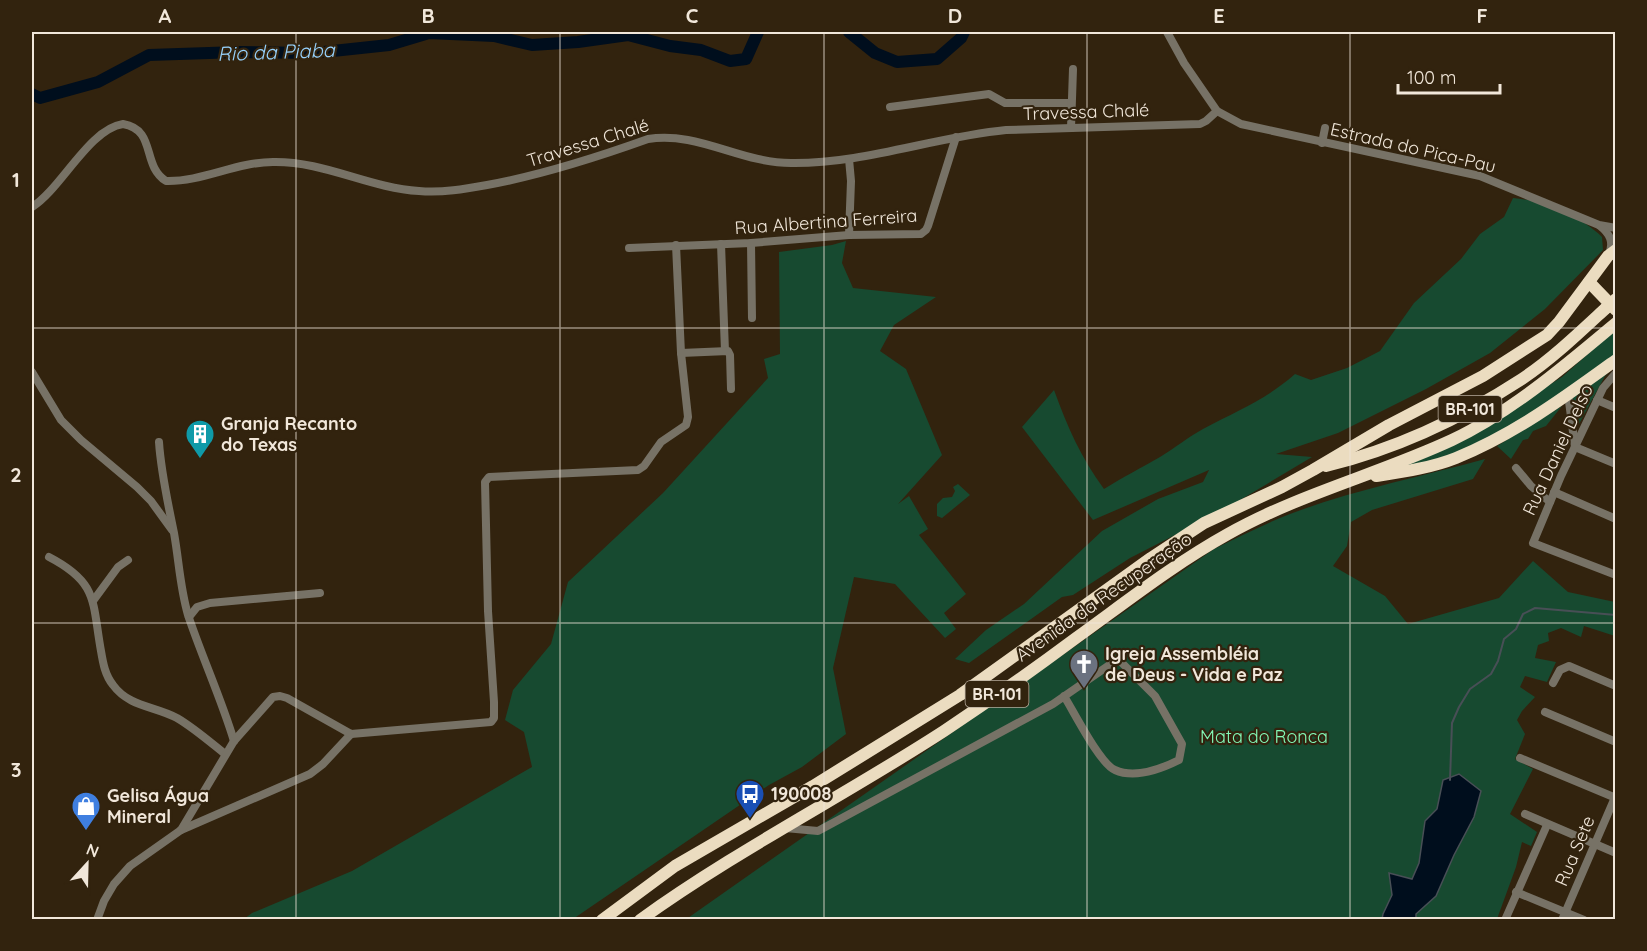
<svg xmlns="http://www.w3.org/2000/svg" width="1647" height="951" font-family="Quicksand,sans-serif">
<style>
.green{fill:#174a30}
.water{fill:#000e1d;stroke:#484f56;stroke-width:1.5}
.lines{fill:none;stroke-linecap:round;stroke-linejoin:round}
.stream{stroke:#484f56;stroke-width:2}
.river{stroke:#000e1d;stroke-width:12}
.minor{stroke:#777266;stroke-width:8}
.highway{stroke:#ebdcc0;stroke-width:12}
.highway-bridge{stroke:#ebdcc0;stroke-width:12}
.grid{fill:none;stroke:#f1e7da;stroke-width:1.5;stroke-opacity:0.55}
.labels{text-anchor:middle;stroke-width:4.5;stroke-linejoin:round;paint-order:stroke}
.shield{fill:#32230e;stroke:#b8ac9d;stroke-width:1.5}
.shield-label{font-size:16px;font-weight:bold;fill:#f1e7da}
.street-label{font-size:18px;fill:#f1e7da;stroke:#32230e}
.poi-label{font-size:18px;font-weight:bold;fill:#f1e7da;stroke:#32230e;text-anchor:start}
.park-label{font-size:18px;fill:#83fab8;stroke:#32230e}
.water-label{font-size:20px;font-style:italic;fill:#96d1fc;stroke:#32230e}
.neatline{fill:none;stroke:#f1e7da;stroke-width:2}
.grid-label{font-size:20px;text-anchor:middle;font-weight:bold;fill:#f1e7da}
</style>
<rect width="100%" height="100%" fill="#32230e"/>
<!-- green -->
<g class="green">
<path d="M1513 198C1542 200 1582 217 1602 237L1603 250 1545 309 1490 353 1426 389 1338 433 1276 454 1312 457 1220 512 1130 558 1073 595 1062 597 969 663 955 659 986 630 1024 604 1102 531 1158 499 1203 482 1209 470 1093 520 1022 427 1054 390C1067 426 1081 458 1104 489 1123 477 1141 468 1160 457 1175 448 1188 437 1203 429 1238 410 1264 401 1295 374L1311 380 1347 368 1380 351 1414 303 1461 259 1480 234 1504 217Z"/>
<polygon points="846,241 842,263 853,288 936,297 894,325 880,351 906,369 942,455 898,504 909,496 928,529 919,535 966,594 944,613 956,629 945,638 895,584 854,577 833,668 846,734 802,767 769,785 573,919 244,919 252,913 352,871 532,767 524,732 505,720 513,690 551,644 568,582 663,493 768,378 764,359 780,354 779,252 832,245"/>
<polygon points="1615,330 1615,356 1497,436 1452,457 1392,470 1475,431 1562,377"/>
<polygon points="1614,366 1605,376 1579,424 1576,424 1571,396"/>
<polygon points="1562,406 1546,426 1533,431 1528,439 1523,440 1511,459 1497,446"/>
<path d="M1485 459 1473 479 1372 510 1351 522 1347 546 1333 566 1385 596 1408 624 1499 598 1533 561 1568 592 1615 602V636L1584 626 1581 637 1561 628 1548 633 1549 641 1538 645 1535 658 1556 662 1547 682 1525 676 1520 687 1535 697 1522 711 1517 720 1525 734 1515 759 1533 769 1510 814 1537 832 1531 846 1522 842 1516 867 1497 919 685 920 1214 549C1239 537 1264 524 1290 514 1353 490 1420 477 1485 459Z"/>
<polygon points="958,484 970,495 942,518 937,516 937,504 943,498 952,497 955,491 953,487"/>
</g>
<!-- water -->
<polygon class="water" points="1459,774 1481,791 1474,817 1454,855 1436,896 1416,914 1416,919 1382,919 1383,914 1392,895 1389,873 1412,879 1419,863 1425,821 1437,809 1443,780"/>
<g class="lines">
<!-- stream -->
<polyline class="stream" points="1450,780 1452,723 1459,707 1470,689 1491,674 1498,661 1504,639 1516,629 1523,614 1535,608 1616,615"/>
<!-- river -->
<g class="river">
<polyline points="849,32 875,53 897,62 937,59 961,38 964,32"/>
<polyline points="32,94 40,98 98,82 149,55 239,52 314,53 389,45 429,33 494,36 532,45 578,42 628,35 670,46 701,50 730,61 746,59 758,32"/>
</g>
<!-- minor -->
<g class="minor">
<polyline points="1167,32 1184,63 1217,111 1241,124 1480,176 1599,225 1616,228"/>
<polyline points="890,107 989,94 1005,103 1071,103"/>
<polyline points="1071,128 1073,69"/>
<polyline points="1322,143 1325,128"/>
<path d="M32 207C61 189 89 129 123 124 157 130 141 165 166 181 202 182 236 162 273 162 324 161 369 188 419 191 442 193 465 189 487 185 542 175 595 158 648 139 698 131 740 163 791 163 863 164 934 137 1006 130L1200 124 1206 121 1217 111"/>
<path d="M1600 226C1610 234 1614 242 1609 254"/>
<polyline points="849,235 851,181 849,159"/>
<polyline points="751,243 752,318"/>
<polyline points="721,244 725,351"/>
<polyline points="629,248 751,243 849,235 921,234 926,230 928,226 956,137"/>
<polyline points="681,353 728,351 730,355 731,389"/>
<polyline points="32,372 61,420 81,440 137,487 151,501 172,530"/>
<polyline points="1616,373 1603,388 1561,476 1533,543 1616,575"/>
<polyline points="1568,394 1575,447 1616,464"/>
<polyline points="1597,400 1616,408"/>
<path d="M159 442C161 473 168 503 174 533 179 561 180 588 188 615 202 657 221 698 234 741"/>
<polyline points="1516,468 1531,486 1550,502"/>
<polyline points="1554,492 1616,519"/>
<path d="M49 557C99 583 92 602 101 651 103 663 105 675 113 685 129 707 155 706 177 718 194 728 210 742 225 754"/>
<polyline points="93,601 118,567 128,560"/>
<polyline points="189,617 197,607 210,603 320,593"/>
<polyline points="1553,683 1560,670 1569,666 1616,686"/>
<polyline points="1545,712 1616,742"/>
<polyline points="1520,758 1616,798"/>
<polyline points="1525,814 1616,853"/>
<path d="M785 828 818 831 1053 704 1118 659 1155 696 1182 744 1179 760C1161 769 1135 779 1115 770 1100 764 1074 712 1064 696"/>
<polyline points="181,830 310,774 323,764 351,734"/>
<polyline points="1516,892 1584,920"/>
<polyline points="97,920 104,901 114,884 130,866 181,830 234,741 273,697 280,696 287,698 351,734 491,722 494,718 494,702 488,611 485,482 489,477 638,470 644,466 661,442 686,425 688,417 681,353 676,245"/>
<polyline points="1505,920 1547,825"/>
<polyline points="1562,920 1616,795"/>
</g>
<!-- highway -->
<g class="highway">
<polyline points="1589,282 1616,310"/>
<path d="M1326 466C1396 449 1462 418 1522 379 1552 359 1579 333 1606 308"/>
<path d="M1376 476C1402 472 1431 468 1456 458 1515 434 1565 397 1616 360"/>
<polyline points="602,920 675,866 813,786 960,695 1151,558 1204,523 1282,487 1313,470 1389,425 1483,376 1547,335 1559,322 1608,256 1616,250"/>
<path d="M640 920C737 850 844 796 944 731 989 701 1033 670 1076 638 1126 602 1174 564 1228 534 1299 494 1379 474 1452 440 1511 412 1566 365 1616 323"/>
</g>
<!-- highway-bridge -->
<polyline class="highway-bridge" points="1606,308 1616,299"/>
</g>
<!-- grid -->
<path class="grid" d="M296 32V920M560 32V920M824 32V920M1087 32V920M1350 32V920M32 328H1616M32 623H1616"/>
<!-- icons -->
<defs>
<g id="building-pin" transform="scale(1.5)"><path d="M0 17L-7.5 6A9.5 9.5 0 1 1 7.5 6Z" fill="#0f9aa8" stroke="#32230e"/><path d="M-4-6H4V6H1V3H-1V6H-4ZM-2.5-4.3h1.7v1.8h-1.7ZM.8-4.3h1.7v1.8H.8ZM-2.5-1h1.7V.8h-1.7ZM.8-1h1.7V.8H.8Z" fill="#fff"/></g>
<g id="church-pin" transform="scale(1.5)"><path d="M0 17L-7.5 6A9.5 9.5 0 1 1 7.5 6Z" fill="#6b7280" stroke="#32230e"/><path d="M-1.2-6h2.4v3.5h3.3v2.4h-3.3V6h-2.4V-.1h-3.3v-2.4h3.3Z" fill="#fff"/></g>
<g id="bus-pin" transform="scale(1.5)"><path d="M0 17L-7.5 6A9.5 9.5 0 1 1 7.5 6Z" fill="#1a4fb4" stroke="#32230e"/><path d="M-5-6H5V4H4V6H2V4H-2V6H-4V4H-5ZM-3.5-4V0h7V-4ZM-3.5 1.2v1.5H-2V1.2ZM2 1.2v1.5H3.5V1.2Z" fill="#fff"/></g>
<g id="shop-pin" transform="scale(1.5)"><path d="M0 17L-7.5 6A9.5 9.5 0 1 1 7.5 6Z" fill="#3f7fe0" stroke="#32230e"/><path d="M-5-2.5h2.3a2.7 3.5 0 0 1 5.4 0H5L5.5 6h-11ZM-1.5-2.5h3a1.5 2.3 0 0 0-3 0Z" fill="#fff"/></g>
</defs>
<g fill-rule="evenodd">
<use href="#building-pin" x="200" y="434"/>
<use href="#church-pin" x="1084" y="664"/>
<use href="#bus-pin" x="750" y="794"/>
<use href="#shop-pin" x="86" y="806"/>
</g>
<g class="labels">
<!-- shield labels -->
<g class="shield">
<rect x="1438.5" y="396" width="63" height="26" rx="4.5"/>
<rect x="965.5" y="681" width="63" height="26" rx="4.5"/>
</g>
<g class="shield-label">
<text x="1470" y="415">BR-101</text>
<text x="997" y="700">BR-101</text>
</g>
<!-- street labels -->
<g class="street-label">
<text transform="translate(1086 112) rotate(-2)" y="6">Travessa Chalé</text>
<text transform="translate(588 143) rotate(-17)" y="6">Travessa Chalé</text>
<text transform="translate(1413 148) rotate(13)" y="6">Estrada do Pica-Pau</text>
<text transform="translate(826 222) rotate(-4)" y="6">Rua Albertina Ferreira</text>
<text transform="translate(1558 450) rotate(-65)" y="6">Rua Daniel Delso</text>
<text transform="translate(1104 597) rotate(-35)" y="6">Avenida da Recuperação</text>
<text transform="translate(1575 851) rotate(-67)" y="6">Rua Sete</text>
</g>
<!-- poi labels -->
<g class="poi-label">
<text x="221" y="430">Granja Recanto<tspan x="221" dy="21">do Texas</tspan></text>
<text x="1105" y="660">Igreja Assembléia<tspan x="1105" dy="21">de Deus - Vida e Paz</tspan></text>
<text x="771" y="800">190008</text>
<text x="107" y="802">Gelisa Água<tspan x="107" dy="21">Mineral</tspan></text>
</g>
<!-- park labels -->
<g class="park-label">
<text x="1264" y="743">Mata do Ronca</text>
</g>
<!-- water labels -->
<g class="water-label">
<text transform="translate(276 52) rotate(-2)" y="7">Rio da Piaba</text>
</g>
</g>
<!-- border -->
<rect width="1647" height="951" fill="none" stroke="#32230e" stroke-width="66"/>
<!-- north arrow -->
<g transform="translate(87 864) rotate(22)" stroke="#32230e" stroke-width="4.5" paint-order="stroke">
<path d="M0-4.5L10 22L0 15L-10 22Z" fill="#f1e7da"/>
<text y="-9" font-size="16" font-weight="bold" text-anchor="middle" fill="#f1e7da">N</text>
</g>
<!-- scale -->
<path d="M1398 84v9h102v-9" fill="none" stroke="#f1e7da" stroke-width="3"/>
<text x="1407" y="84" font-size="18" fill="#f1e7da" stroke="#32230e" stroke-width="4.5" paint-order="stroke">100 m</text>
<rect x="33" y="33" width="1581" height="885" class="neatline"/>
<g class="grid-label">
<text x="165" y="23">A</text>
<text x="428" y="23">B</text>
<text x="692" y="23">C</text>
<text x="955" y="23">D</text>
<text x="1219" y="23">E</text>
<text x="1482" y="23">F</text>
<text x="16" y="187">1</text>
<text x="16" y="482">2</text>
<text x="16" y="777">3</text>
</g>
</svg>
